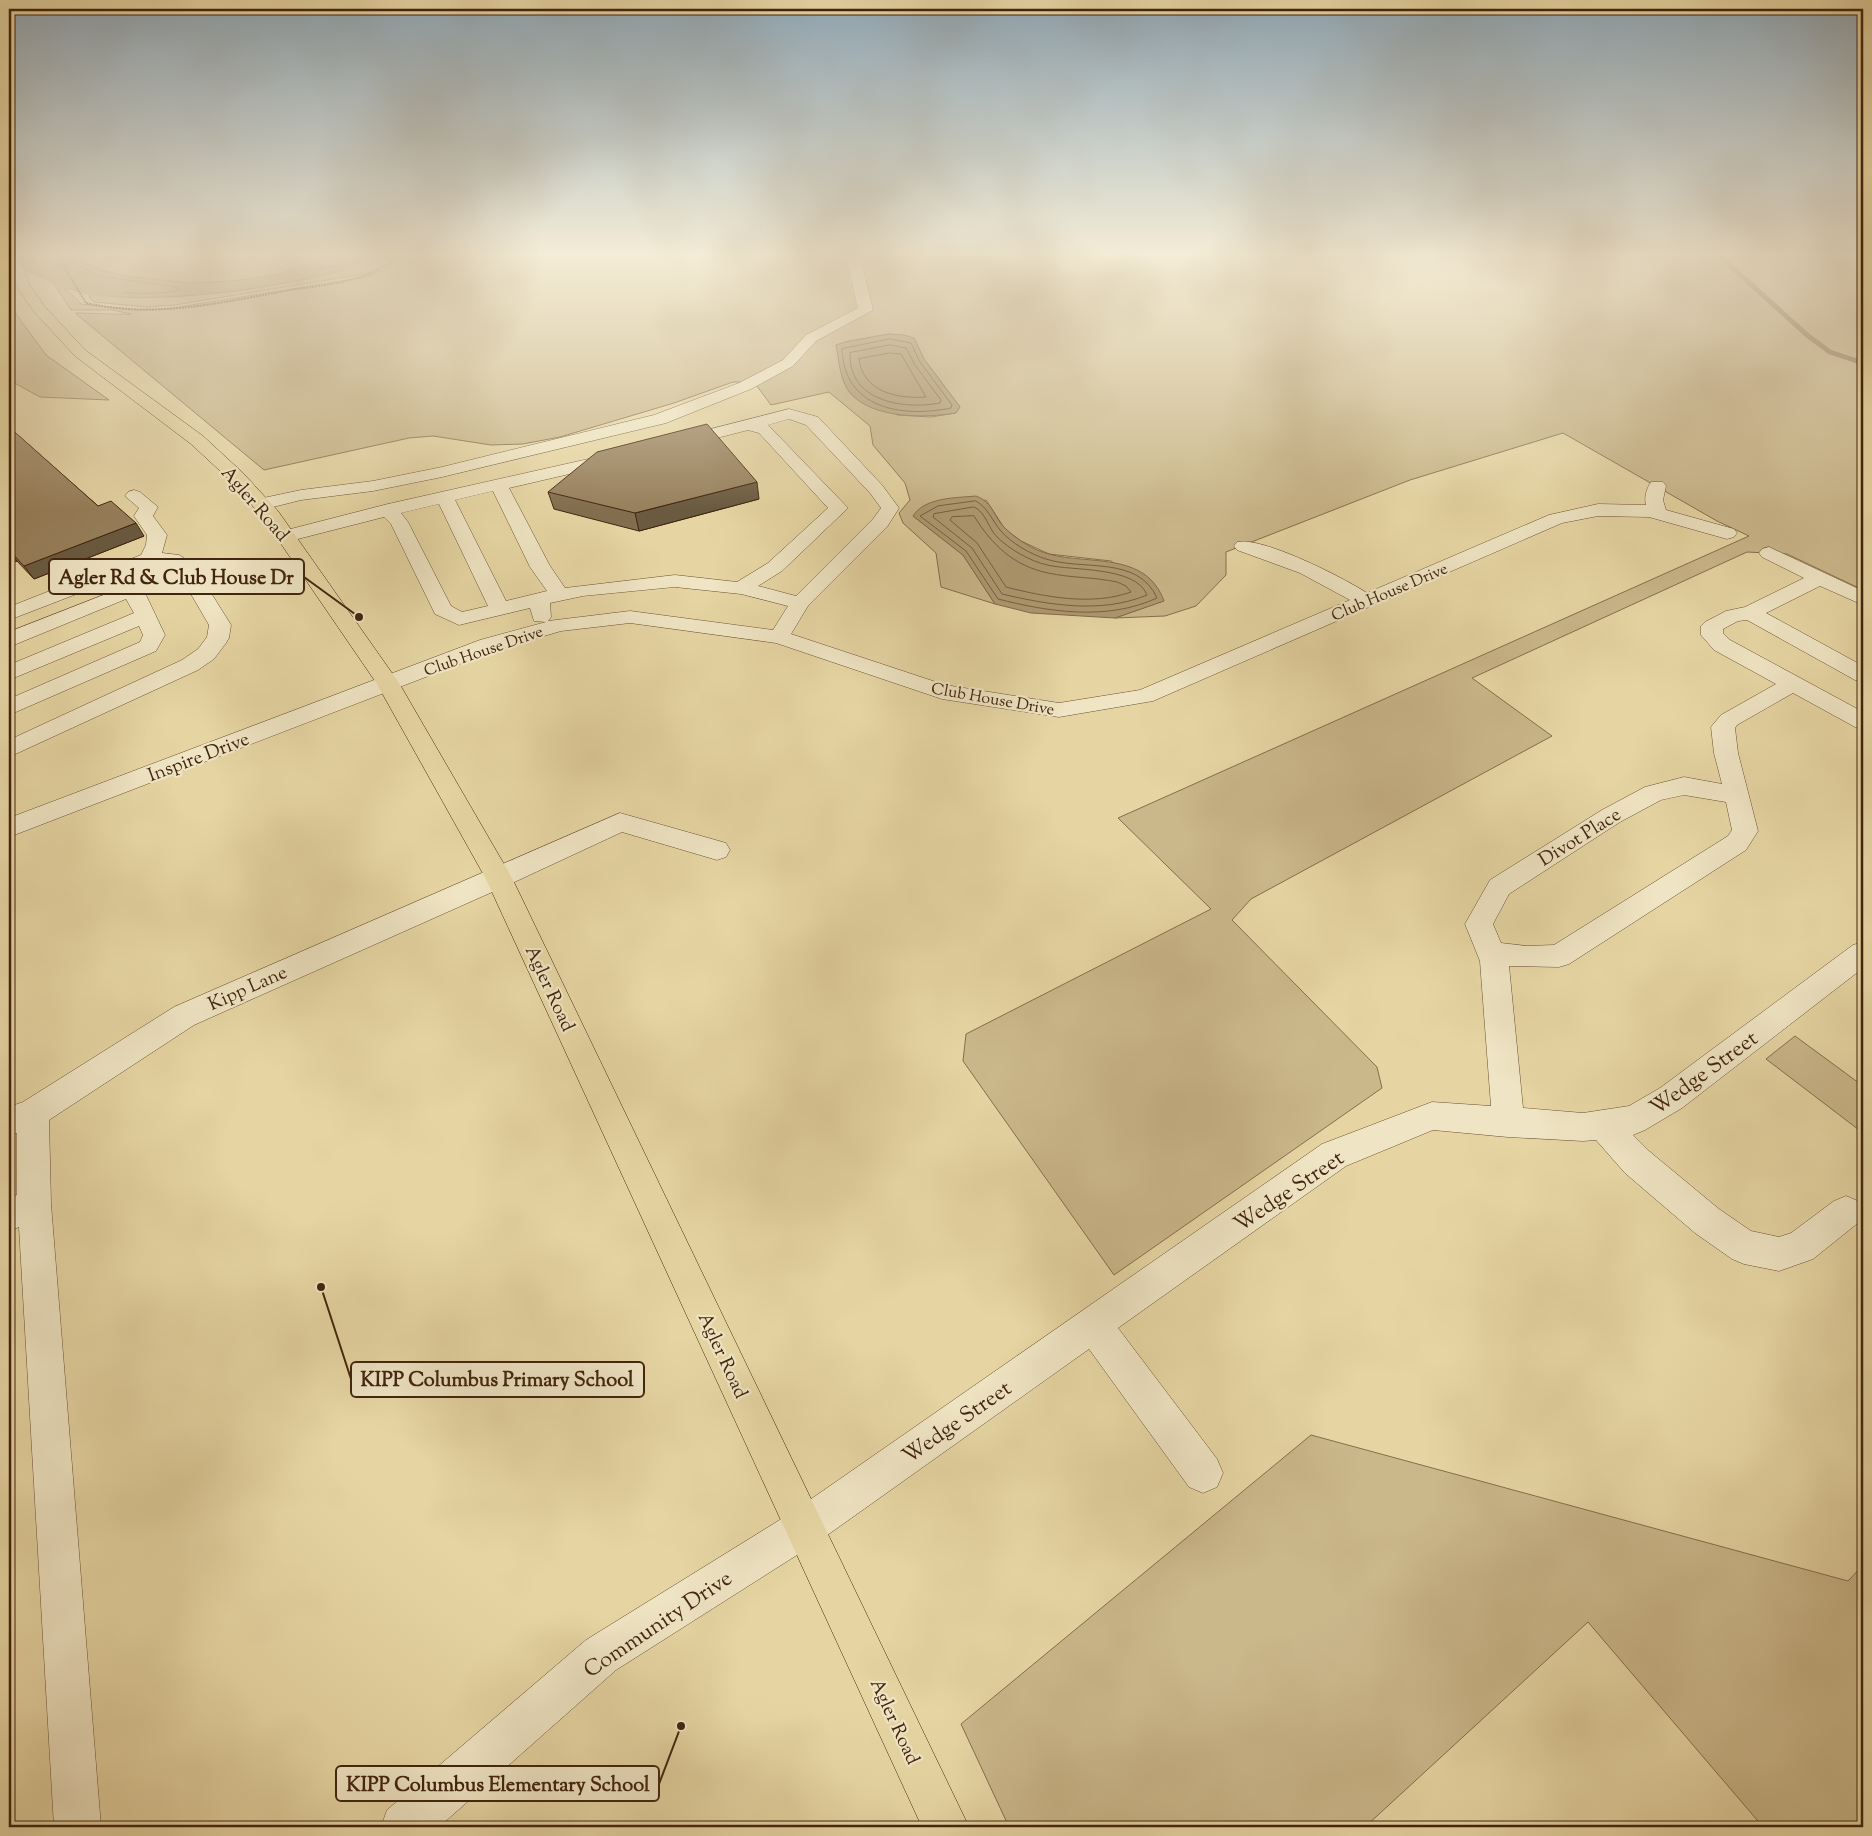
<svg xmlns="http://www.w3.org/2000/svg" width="1872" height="1836" font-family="'Sorts Mill Goudy',serif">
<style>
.green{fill:#cab78a;stroke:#866e4c;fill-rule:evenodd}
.water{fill:#ae9971;stroke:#826a4a}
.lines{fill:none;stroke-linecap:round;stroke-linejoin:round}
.shore{stroke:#785e40;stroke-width:1}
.stream{stroke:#826a4a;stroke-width:5}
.river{fill:#ae9971;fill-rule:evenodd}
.minor-casing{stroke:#6a5034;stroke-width:1}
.major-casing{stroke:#41240f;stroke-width:1}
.path{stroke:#41240f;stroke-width:2;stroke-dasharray:2 1;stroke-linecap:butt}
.minor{fill:#efe4c3;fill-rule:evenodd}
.major{fill:#e6d5a3;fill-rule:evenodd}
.wall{fill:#826e4f;stroke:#41240f}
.shaded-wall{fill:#6a5a40;stroke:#41240f}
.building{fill:#97805c;stroke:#41240f}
.labels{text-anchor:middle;stroke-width:4.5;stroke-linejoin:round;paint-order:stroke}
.far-street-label{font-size:16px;fill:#41240f;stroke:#efe4c3}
.street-label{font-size:19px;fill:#41240f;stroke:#efe4c3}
.near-street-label{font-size:22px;fill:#41240f;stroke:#efe4c3}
.leader{fill:none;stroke:#41240f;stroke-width:2}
.callout-dot{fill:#41240f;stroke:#efe4c3;stroke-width:2}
.callout{fill:#efe4c3;stroke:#41240f;stroke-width:2}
.callout-label{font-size:20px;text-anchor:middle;font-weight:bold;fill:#41240f}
</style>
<rect width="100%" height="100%" fill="#e6d5a3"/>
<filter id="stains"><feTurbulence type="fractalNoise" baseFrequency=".004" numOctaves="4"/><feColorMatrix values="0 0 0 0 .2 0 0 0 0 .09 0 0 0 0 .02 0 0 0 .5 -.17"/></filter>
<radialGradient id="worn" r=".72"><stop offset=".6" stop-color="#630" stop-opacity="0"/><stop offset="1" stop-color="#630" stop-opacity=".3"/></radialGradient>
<!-- green -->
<g class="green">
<path d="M61 252H335C273 293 123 293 61 252Z"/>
<polygon points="380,252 396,252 373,271 364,274 175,305 148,307 94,302 90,298 88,292 113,296 172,297 238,291 340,270"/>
<path d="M406 252H1824L1863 264V590L1787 554 1747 552 1472 678 1552 736 1251 899 1232 920 1377 1067 1382 1088 1114 1275 963 1061 966 1034 1211 909 1118 818 1749 536 1717 521 1563 433 1410 480 1226 552V575L1196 606 1165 616 1115 618 1163 601 1111 561 1049 554 1021 541 1005 529 986 500 913 516 963 555 995 604 941 587 936 553 903 523 899 513 910 500 905 483 873 445 870 426 829 392 771 405 754 382H733L674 403 560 437 523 444 491 445 433 436 409 438 264 470 75 313C85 313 127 315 131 314L113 310H71L50 278 67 290 81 304 140 310 166 309 366 277 382 271ZM889 334 914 338 924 359 960 407 955 413 931 417 897 415 836 346 845 342Z"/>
<polygon points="9,300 18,317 46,355 109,400 40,397 9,380"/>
<polygon points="1795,1036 1863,1086 1863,1133 1766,1059"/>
<polygon points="1311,1435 1848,1581 1863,1565 1863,1827 1763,1827 1588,1622 1365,1827 1009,1827 961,1724"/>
</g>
<!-- water -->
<g class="water">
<path d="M39 252 62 253 102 271 132 277 192 283 233 281 277 275 326 258 335 252H380C367 258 353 266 339 271 286 287 93 317 51 279 45 274 42 259 39 252Z"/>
<path d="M889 334 904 335 914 338 924 359 960 407 956 413C925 418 874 419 851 394 840 382 839 360 836 345L845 342Z"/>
<path d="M976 496C994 503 993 517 1006 529 1016 539 1035 551 1049 554 1088 565 1146 551 1164 601L1115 618 1031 613 995 604 963 555 913 516C925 497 956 498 976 496Z"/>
</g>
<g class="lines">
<!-- shore -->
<g class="shore">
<path d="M45 252 55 276C81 292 150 298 179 290L177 287 100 276 63 258 60 252"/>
<polyline points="337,252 336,257 321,265 320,269 338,266 369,252"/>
<path d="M61 264 86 276 87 279C75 279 62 279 57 266Z"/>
<path d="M890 339 911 343 920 362 952 405 951 408C902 418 844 409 842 349Z"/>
<path d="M890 345 906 348 915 365 941 400 940 403C902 410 848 401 850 353Z"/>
<path d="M890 353 901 354 926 397C897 399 863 392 859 359Z"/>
<path d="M976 501C988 508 992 520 1000 530 1011 543 1030 554 1046 559 1082 571 1138 555 1157 598 1107 621 1049 612 998 599L966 551 920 516 938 506Z"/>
<path d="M974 507C986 512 988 528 997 537 1009 549 1030 561 1047 565 1072 571 1136 566 1147 595 1101 614 1049 605 1002 594L972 548 933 517 934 514Z"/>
<path d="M974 516C992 545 1014 566 1048 573 1071 578 1094 577 1117 582L1126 586 1131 592C1092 606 1045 597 1006 587L977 543 950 520 952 517Z"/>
</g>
<!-- stream -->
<polyline class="stream" points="1715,252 1807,335 1830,352 1863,363"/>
<!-- river -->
<path class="river" d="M9 252H17L93 280 122 285 126 290 122 295C89 304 40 277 9 265Z"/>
<!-- minor casing -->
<g class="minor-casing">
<g id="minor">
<polygon points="845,252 859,252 873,310 816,341 793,366 751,389 666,423 442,477 373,491 301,500 261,510 254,508 252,504 254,500 301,490 373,481 442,467 654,415 739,383 783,360 806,335 858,308"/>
<path d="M789 409 818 417 882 485 899 508 887 527 808 606 791 634 945 685 1059 703 1140 690 1350 600 1300 573 1237 550 1234 546 1237 542C1262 536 1344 578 1367 593L1549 515 1598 504 1646 505C1644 498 1646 489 1651 482H1663L1666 486 1663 500 1666 510 1734 529 1737 533 1734 537 1727 539 1649 517 1598 516 1562 523 1153 701 1059 717 942 699 776 643 630 623 561 631 496 650 9 837V818L480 640 546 622 534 621 530 608 459 625 435 614 391 524 384 517 286 542 279 540 276 536 279 532 388 504 615 453 621 454 624 458 621 462 509 488 550 566 565 588 675 575 737 582 768 563 828 508 759 433 748 430 678 448 672 447 669 443 672 439ZM789 419 806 425 870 493 881 508 873 519 796 596 758 586 782 571 848 508 768 425ZM493 491 530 567 547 591 506 601 455 500ZM439 504 488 606 462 612 451 606 408 522 401 513ZM675 587 741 594 788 606 773 630 630 611 548 621 551 617 550 603 583 596Z"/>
<polygon points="134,490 140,492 158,507 153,516 167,535 162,553 179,555 193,564 231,625 229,638 226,643 214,659 198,670 9,757 9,740 182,660 198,649 207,637 209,625 178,572 168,565 152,565 9,620 9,607 141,555 146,545 147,535 134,516 139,508 125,496 128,492"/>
<path d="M1769 547 1863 591V605L1820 586 1766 613 1863 666V682L1855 680 1747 620 1738 621 1723 629V633L1730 640 1863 712V730L1855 727 1793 693 1737 725 1735 728 1738 753 1758 831 1746 850 1569 964 1559 967 1509 966 1523 1108 1583 1113 1629 1106 1660 1088 1853 945 1863 942V968L1682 1108 1645 1130 1633 1135 1649 1151 1719 1209 1751 1231 1779 1237 1791 1233 1834 1201 1846 1196 1858 1201 1863 1212 1858 1223 1813 1259 1779 1271 1744 1264 1732 1259 1695 1233 1625 1173 1596 1140 1583 1141 1508 1137 1433 1130 1346 1166 1118 1328 1217 1459 1223 1473 1217 1487 1203 1493 1189 1487 1089 1349 819 1541 616 1670 439 1827H381L387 1810 586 1640 791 1513 1322 1144 1432 1102 1491 1106 1480 961 1465 924 1490 880 1602 810 1645 787 1684 777 1722 784 1714 753 1711 727 1721 715 1776 684 1714 650 1701 635V626L1705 622 1726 611 1745 607 1804 578 1762 557 1759 553 1762 549ZM1684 795 1726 802 1732 830 1728 836 1554 945 1527 946 1501 943 1493 924 1509 894 1620 822 1661 800Z"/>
<polygon points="124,587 143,591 146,595 165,635 156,651 9,715 9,699 140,642 143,635 139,626 9,680 9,665 134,613 126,599 9,647 9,632"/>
<polygon points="620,813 726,843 730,850 726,857 717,860 622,832 508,885 194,1025 49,1120 51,1204 101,1827 54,1827 19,1227 9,1231 9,1198 17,1195 17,1133 9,1135 9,1107 23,1102 174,1007"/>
</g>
</g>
<!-- major casing -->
<g class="major-casing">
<polygon id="major" points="9,252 17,252 30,286 45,307 85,350 203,436 243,473 278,511 399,683 512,878 969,1827 922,1827 486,879 377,684 264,519 231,481 191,444 75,356 35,313 16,286 9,265"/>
</g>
<!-- path -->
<path class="path" d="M55 252 86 303C153 319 224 302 290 290 316 286 343 284 369 274 382 269 393 260 404 252"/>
<!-- minor -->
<use href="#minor" class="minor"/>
<!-- major -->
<use href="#major" class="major"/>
</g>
<!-- wall -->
<g class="wall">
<polygon points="9,427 98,506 144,536 34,579 17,561 9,564"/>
<polygon points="548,492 759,499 639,531 554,509"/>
</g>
<!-- shaded-wall -->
<g class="shaded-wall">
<polygon points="757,482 759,499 639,531 635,513"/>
<polygon points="136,523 144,536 34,579 24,566"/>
<polygon points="9,551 17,561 9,564"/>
</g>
<!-- building -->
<g class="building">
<polygon points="707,424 757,482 635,513 548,492 597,452"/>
<polygon points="9,427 98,506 111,501 136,523 24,566 9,550"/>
</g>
<!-- sky -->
<linearGradient id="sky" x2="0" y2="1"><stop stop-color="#91a9b8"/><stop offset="0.5" stop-color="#f4ecd6"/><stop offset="1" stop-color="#f4ecd6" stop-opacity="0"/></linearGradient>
<rect width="1872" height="509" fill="url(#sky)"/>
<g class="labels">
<!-- far-street labels -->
<g class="far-street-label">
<text transform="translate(1389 591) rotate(-23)" y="6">Club House Drive</text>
<text transform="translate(483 650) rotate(-19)" y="6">Club House Drive</text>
<text transform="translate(993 698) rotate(10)" y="6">Club House Drive</text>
</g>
<!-- street labels -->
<g class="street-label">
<text transform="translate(256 503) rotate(49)" y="7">Agler Road</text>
<text transform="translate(198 756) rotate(-21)" y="7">Inspire Drive</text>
<text transform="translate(1579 836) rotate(-32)" y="7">Divot Place</text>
<text transform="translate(247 987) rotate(-24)" y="7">Kipp Lane</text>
<text transform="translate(551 988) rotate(65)" y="7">Agler Road</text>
<text transform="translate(724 1355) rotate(65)" y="7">Agler Road</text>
<text transform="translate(896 1721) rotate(65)" y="7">Agler Road</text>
</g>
<!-- near-street labels -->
<g class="near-street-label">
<text transform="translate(1703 1072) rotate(-36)" y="8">Wedge Street</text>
<text transform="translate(1288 1190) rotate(-34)" y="8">Wedge Street</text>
<text transform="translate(956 1421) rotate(-35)" y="8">Wedge Street</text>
<text transform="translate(657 1623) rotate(-34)" y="8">Community Drive</text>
</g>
</g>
<!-- callouts -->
<path class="leader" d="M359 617L304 577M321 1287L351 1379M681 1726L659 1784"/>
<g class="callout-dot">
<circle cx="359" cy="617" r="5"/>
<circle cx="321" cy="1287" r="5"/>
<circle cx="681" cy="1726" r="5"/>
</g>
<g class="callout">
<rect x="49" y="559" width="255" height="35" rx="5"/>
<rect x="351" y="1362" width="293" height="35" rx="5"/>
<rect x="336" y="1766" width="323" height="35" rx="5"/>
</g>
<g class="callout-label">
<text x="176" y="584">Agler Rd &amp; Club House Dr</text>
<text x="497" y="1386">KIPP Columbus Primary School</text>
<text x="498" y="1791">KIPP Columbus Elementary School</text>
</g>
<!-- margin -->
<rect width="1872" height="1836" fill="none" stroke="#e6d5a3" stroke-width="30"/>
<rect x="10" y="10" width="1852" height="1816" fill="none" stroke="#41240f" stroke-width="2.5"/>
<rect x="15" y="15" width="1842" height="1806" fill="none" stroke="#41240f"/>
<rect width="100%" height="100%" filter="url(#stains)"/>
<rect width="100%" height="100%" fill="url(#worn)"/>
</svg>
